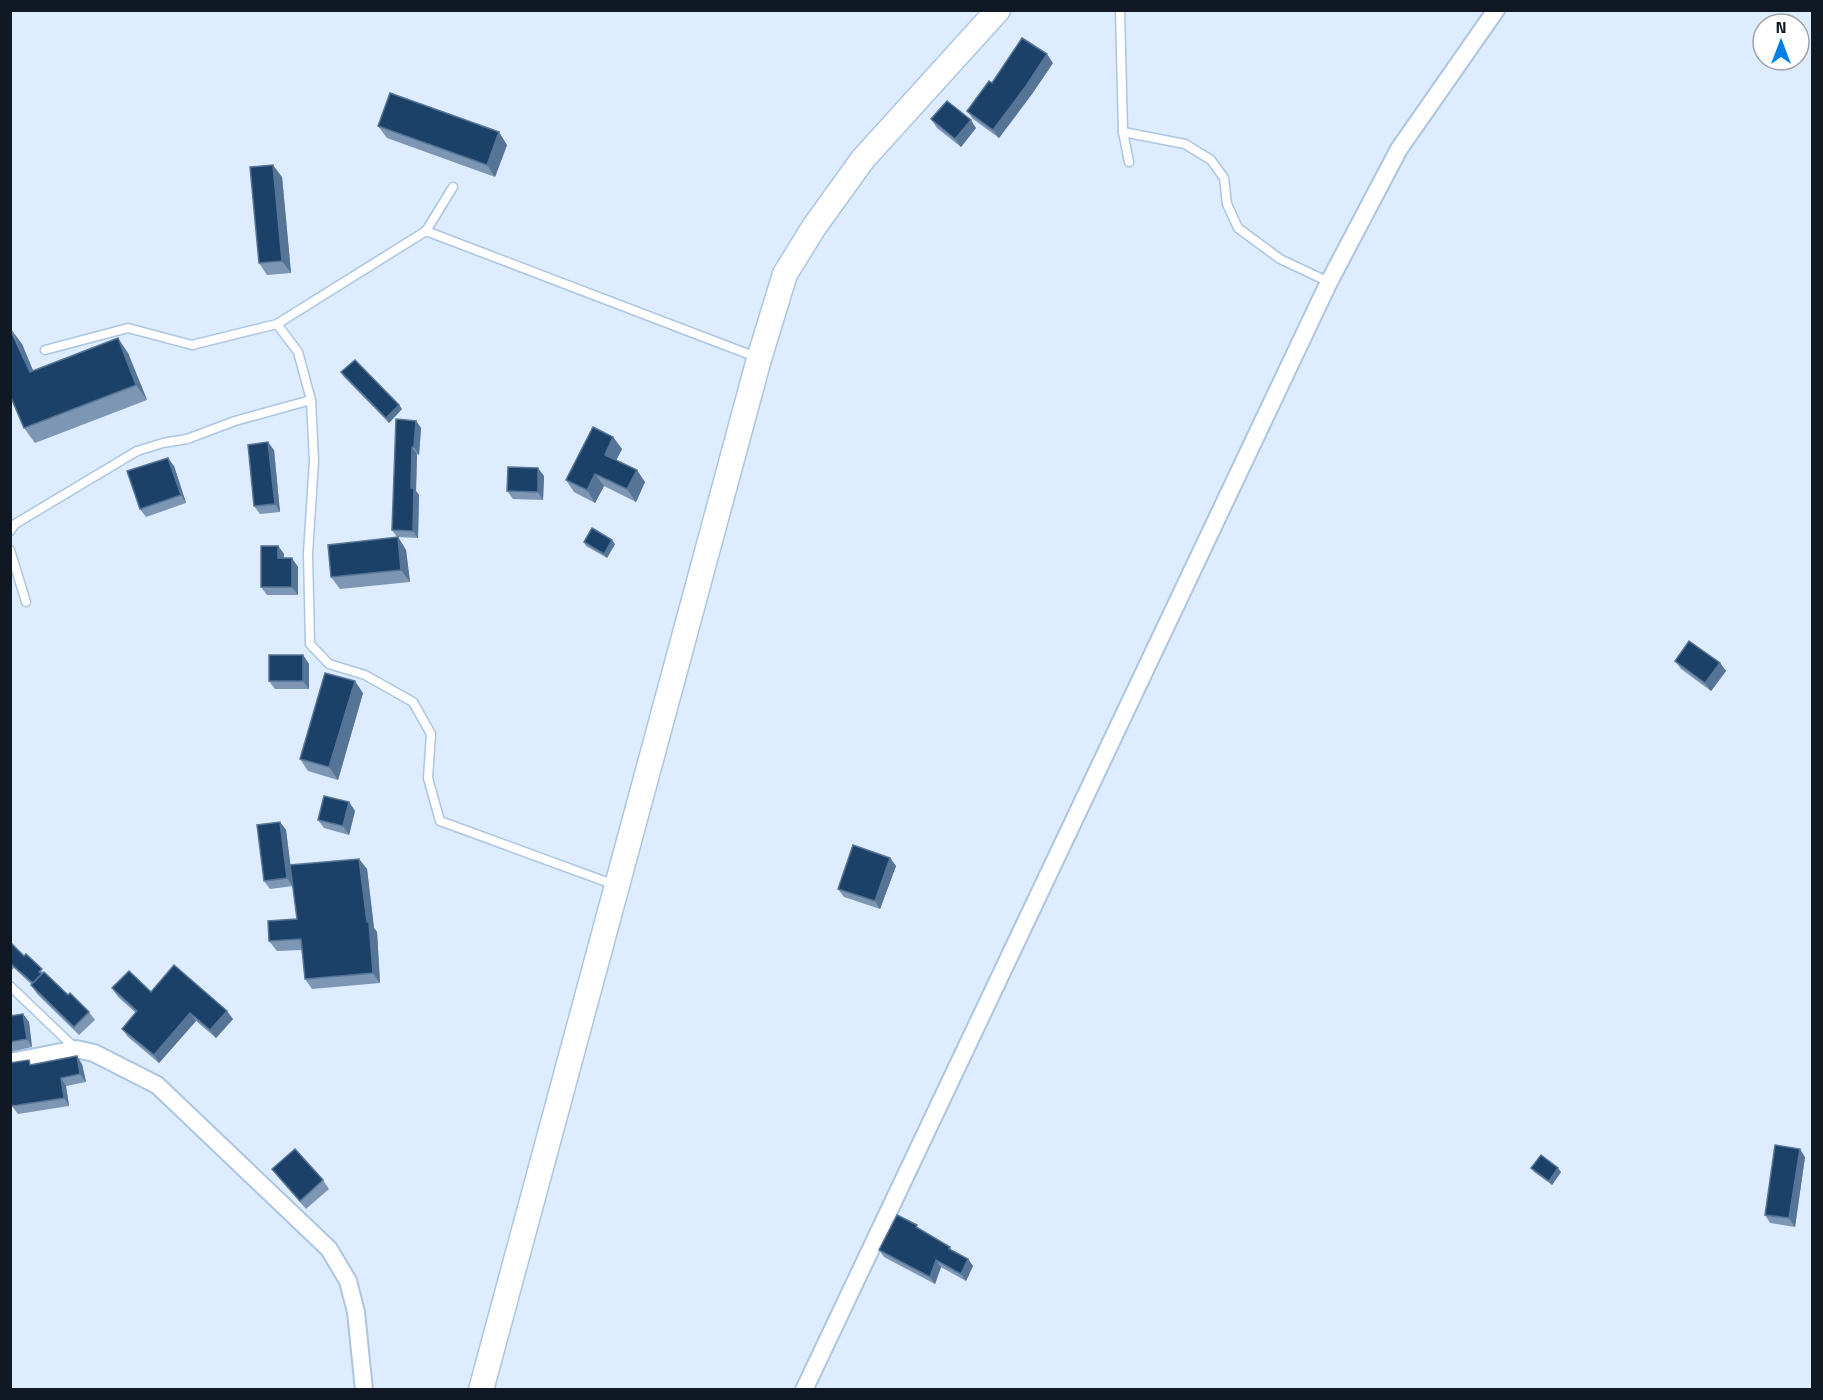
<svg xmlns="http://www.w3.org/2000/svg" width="1823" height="1400" font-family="'Titillium Web',sans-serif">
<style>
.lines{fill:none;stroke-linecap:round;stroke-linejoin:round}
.lane-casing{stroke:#acc5e2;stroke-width:11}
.street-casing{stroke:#acc5e2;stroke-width:20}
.secondary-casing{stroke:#acc5e2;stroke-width:27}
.lane{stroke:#fff;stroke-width:8}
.street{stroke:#fff;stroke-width:16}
.secondary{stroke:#fff;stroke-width:24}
.wall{fill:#7c96b4}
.shaded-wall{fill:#567496}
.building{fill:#1c4169;stroke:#567496;stroke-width:1.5}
</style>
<rect width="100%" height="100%" fill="#ddecff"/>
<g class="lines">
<!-- lane casing -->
<g class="lane-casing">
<g id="lane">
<polyline points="1120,10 1123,132 1129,162"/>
<polyline points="1123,132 1185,144 1211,160 1224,178 1227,204 1238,228 1280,259 1329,282"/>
<polyline points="426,231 756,357"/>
<polyline points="277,324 298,352 311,400 314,461 308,553 310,644 329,664 365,675 413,702 431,734 428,778 440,821 615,885"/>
<polyline points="45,350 128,328 192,345 277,324 426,231 453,187"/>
<polyline points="10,531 15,524 137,451 163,443 187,439 235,421 311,400"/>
<polyline points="10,550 26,602"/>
<polyline points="10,986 76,1049"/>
</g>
</g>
<!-- street casing -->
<g class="street-casing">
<g id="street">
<polyline points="10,1062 76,1049 94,1053 157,1085 329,1249 348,1281 356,1312 364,1390"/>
<polyline points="804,1390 1329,282 1399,149 1496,10"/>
</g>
</g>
<!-- secondary casing -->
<g class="secondary-casing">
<polyline id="secondary" points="481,1390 759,359 785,274 814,227 863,159 998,10"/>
</g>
<!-- lane -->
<use href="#lane" class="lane"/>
<!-- street -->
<use href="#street" class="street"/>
<!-- secondary -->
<use href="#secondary" class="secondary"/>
</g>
<!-- wall -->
<g class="wall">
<polygon points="1053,63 1032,94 999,138 973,119 967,111 992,83"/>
<polygon points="931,119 976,128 961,147 937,128"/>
<polygon points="378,126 507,145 495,177 387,138"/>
<polygon points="282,177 291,273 267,275 259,263"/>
<polygon points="22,344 33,371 128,353 147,400 35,443 24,428"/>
<polygon points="341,372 399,405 402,409 389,423 344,377"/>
<polygon points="416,421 421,428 419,455 417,454 416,491 419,495 418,538 397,537 392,530"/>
<polygon points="613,437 622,449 616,460 645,482 636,502 604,486 595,503 574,492 566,480"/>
<polygon points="274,450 280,512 260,514 254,506"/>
<polygon points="174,466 186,503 146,517 140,509"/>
<polygon points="544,476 543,500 513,499 507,491"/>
<polygon points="398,537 406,550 410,582 340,589 331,577"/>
<polygon points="584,542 615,544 607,558 586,546"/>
<polygon points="278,546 284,554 284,558 298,567 298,595 267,595 261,587"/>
<polygon points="303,655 309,664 309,689 275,689 269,681"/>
<polygon points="1675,661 1720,663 1726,671 1711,691 1681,669"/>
<polygon points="363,693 338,780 308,771 300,759"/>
<polygon points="349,802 355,811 349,835 324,828 318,820"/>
<polygon points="280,822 286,830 293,886 270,889 264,881"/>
<polygon points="890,858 896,866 880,909 844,897 838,889"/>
<polygon points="359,859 367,869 374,928 377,932 380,983 312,989 305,979 302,950 277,951 269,941 297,919"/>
<polygon points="10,942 24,956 45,974 68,995 89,1012 95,1020 79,1035 37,994 31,985 32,985 14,968 12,970 10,969"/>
<polygon points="112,988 151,992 233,1019 216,1038 196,1021 159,1063 128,1037 122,1029 136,1013 118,997"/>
<polygon points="23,1014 29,1022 32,1047 10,1052 10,1016"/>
<polygon points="33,1064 82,1064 86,1082 66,1086 69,1106 18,1114 12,1106"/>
<polygon points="1805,1157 1795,1227 1770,1223 1765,1215"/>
<polygon points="1531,1168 1561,1172 1552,1185 1534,1172"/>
<polygon points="272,1169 323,1180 329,1189 306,1209 278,1177"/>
<polygon points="920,1230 950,1247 952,1251 968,1259 973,1266 966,1281 941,1267 935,1284 884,1257 879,1250"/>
</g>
<!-- shaded-wall -->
<g class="shaded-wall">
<polygon points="1047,54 1053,63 1032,94 999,138 993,130"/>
<polygon points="971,120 976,128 961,147 955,139"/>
<polygon points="499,132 507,145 495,177 487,165"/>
<polygon points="273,165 282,177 291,273 282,261"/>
<polygon points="11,329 22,344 40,387 30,372"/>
<polygon points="118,338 128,353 147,400 136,385"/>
<polygon points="399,405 402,409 389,423 386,418"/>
<polygon points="416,421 421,428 419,455 414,447"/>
<polygon points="613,437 622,449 613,467 605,455"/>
<polygon points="268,442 274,450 280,512 275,504"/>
<polygon points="412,447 417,454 416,491 419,495 418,538 413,531 411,488"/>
<polygon points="168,458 174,466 186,503 181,495"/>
<polygon points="538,468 544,476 543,500 538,492"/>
<polygon points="637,470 645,482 636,502 627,489"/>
<polygon points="595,474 604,486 595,503 587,490"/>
<polygon points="398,537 406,550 410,582 401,570"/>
<polygon points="612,540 615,544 607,558 604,554"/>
<polygon points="278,546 284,554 284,567 278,558"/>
<polygon points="292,558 298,567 298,595 292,587"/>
<polygon points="303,655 309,664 309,689 303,681"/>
<polygon points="1720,663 1726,671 1711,691 1705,683"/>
<polygon points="355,681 363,693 338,780 329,767"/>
<polygon points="349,802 355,811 349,835 343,826"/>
<polygon points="280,822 286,830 293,886 287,878"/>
<polygon points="890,858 896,866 880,909 875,901"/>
<polygon points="359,859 367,869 374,928 377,932 380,983 373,973"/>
<polygon points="227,1011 233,1019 216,1038 210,1030"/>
<polygon points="190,1013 196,1021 159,1063 154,1055"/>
<polygon points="23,1014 29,1022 32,1047 27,1039"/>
<polygon points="77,1056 82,1064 86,1082 80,1074"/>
<polygon points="61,1078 66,1086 69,1106 64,1098"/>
<polygon points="1800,1149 1805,1157 1795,1227 1789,1218"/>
<polygon points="1558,1168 1561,1172 1552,1185 1549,1181"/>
<polygon points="968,1259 973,1266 966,1281 961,1274"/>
<polygon points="936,1260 941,1267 935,1284 930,1277"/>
</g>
<!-- building -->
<g class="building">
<polygon points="1022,38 1047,54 1026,86 993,130 967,111 989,81 992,83"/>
<polygon points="390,93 499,132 487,165 378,126"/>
<polygon points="947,101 971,120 955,139 931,119"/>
<polygon points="273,165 282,261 259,263 250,167"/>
<polygon points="10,329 30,372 118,338 136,385 24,428 10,395"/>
<polygon points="355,360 399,405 386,418 341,372"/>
<polygon points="396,419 416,421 414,447 412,447 411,488 414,488 413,531 392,530"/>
<polygon points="593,427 613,437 605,455 637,470 627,489 595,474 587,490 566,480"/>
<polygon points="268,442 275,504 254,506 248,445"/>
<polygon points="168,458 181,495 140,509 127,471"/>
<polygon points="508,467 538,468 538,492 507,491"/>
<polygon points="592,528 612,540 604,554 584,542"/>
<polygon points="398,537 401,570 331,577 328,545"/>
<polygon points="261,546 278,546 278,558 292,558 292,587 261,587"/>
<polygon points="1689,641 1720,663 1705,683 1675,661"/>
<rect x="269" y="655" width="34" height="26"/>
<polygon points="325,673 355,681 329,767 300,759"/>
<polygon points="324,796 349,802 343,826 318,820"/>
<polygon points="280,822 287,878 264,881 257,825"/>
<polygon points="853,845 890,858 875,901 838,889"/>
<polygon points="359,859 367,922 369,922 373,973 305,979 301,939 269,941 268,921 297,919 290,865"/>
<polygon points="10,942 24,956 26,954 42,969 39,972 42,974 33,983 10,963"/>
<polygon points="174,965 227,1011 210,1030 190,1013 154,1055 122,1029 137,1011 112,988 129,971 151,992"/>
<polygon points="44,972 68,995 70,993 89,1012 74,1027 31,985"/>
<polygon points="23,1014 27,1039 10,1042 10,1016"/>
<polygon points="77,1056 80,1074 61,1078 64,1098 12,1106 10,1098 10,1063 29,1060 30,1065"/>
<polygon points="1775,1145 1800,1149 1789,1218 1765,1215"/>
<polygon points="295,1149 323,1180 300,1201 272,1169"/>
<polygon points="1541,1155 1558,1168 1549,1181 1531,1168"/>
<polygon points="897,1215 917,1225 916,1227 950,1247 949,1249 968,1259 961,1274 936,1260 930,1277 879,1250"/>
</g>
<!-- border -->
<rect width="1823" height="1400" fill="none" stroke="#101923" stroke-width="24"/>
<!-- north arrow -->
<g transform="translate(1781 42)"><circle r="28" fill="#ffffff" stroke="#9fa3a7" stroke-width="1.5"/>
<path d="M0-4.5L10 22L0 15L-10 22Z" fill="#0080e5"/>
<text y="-9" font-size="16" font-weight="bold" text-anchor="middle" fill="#101923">N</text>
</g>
</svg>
